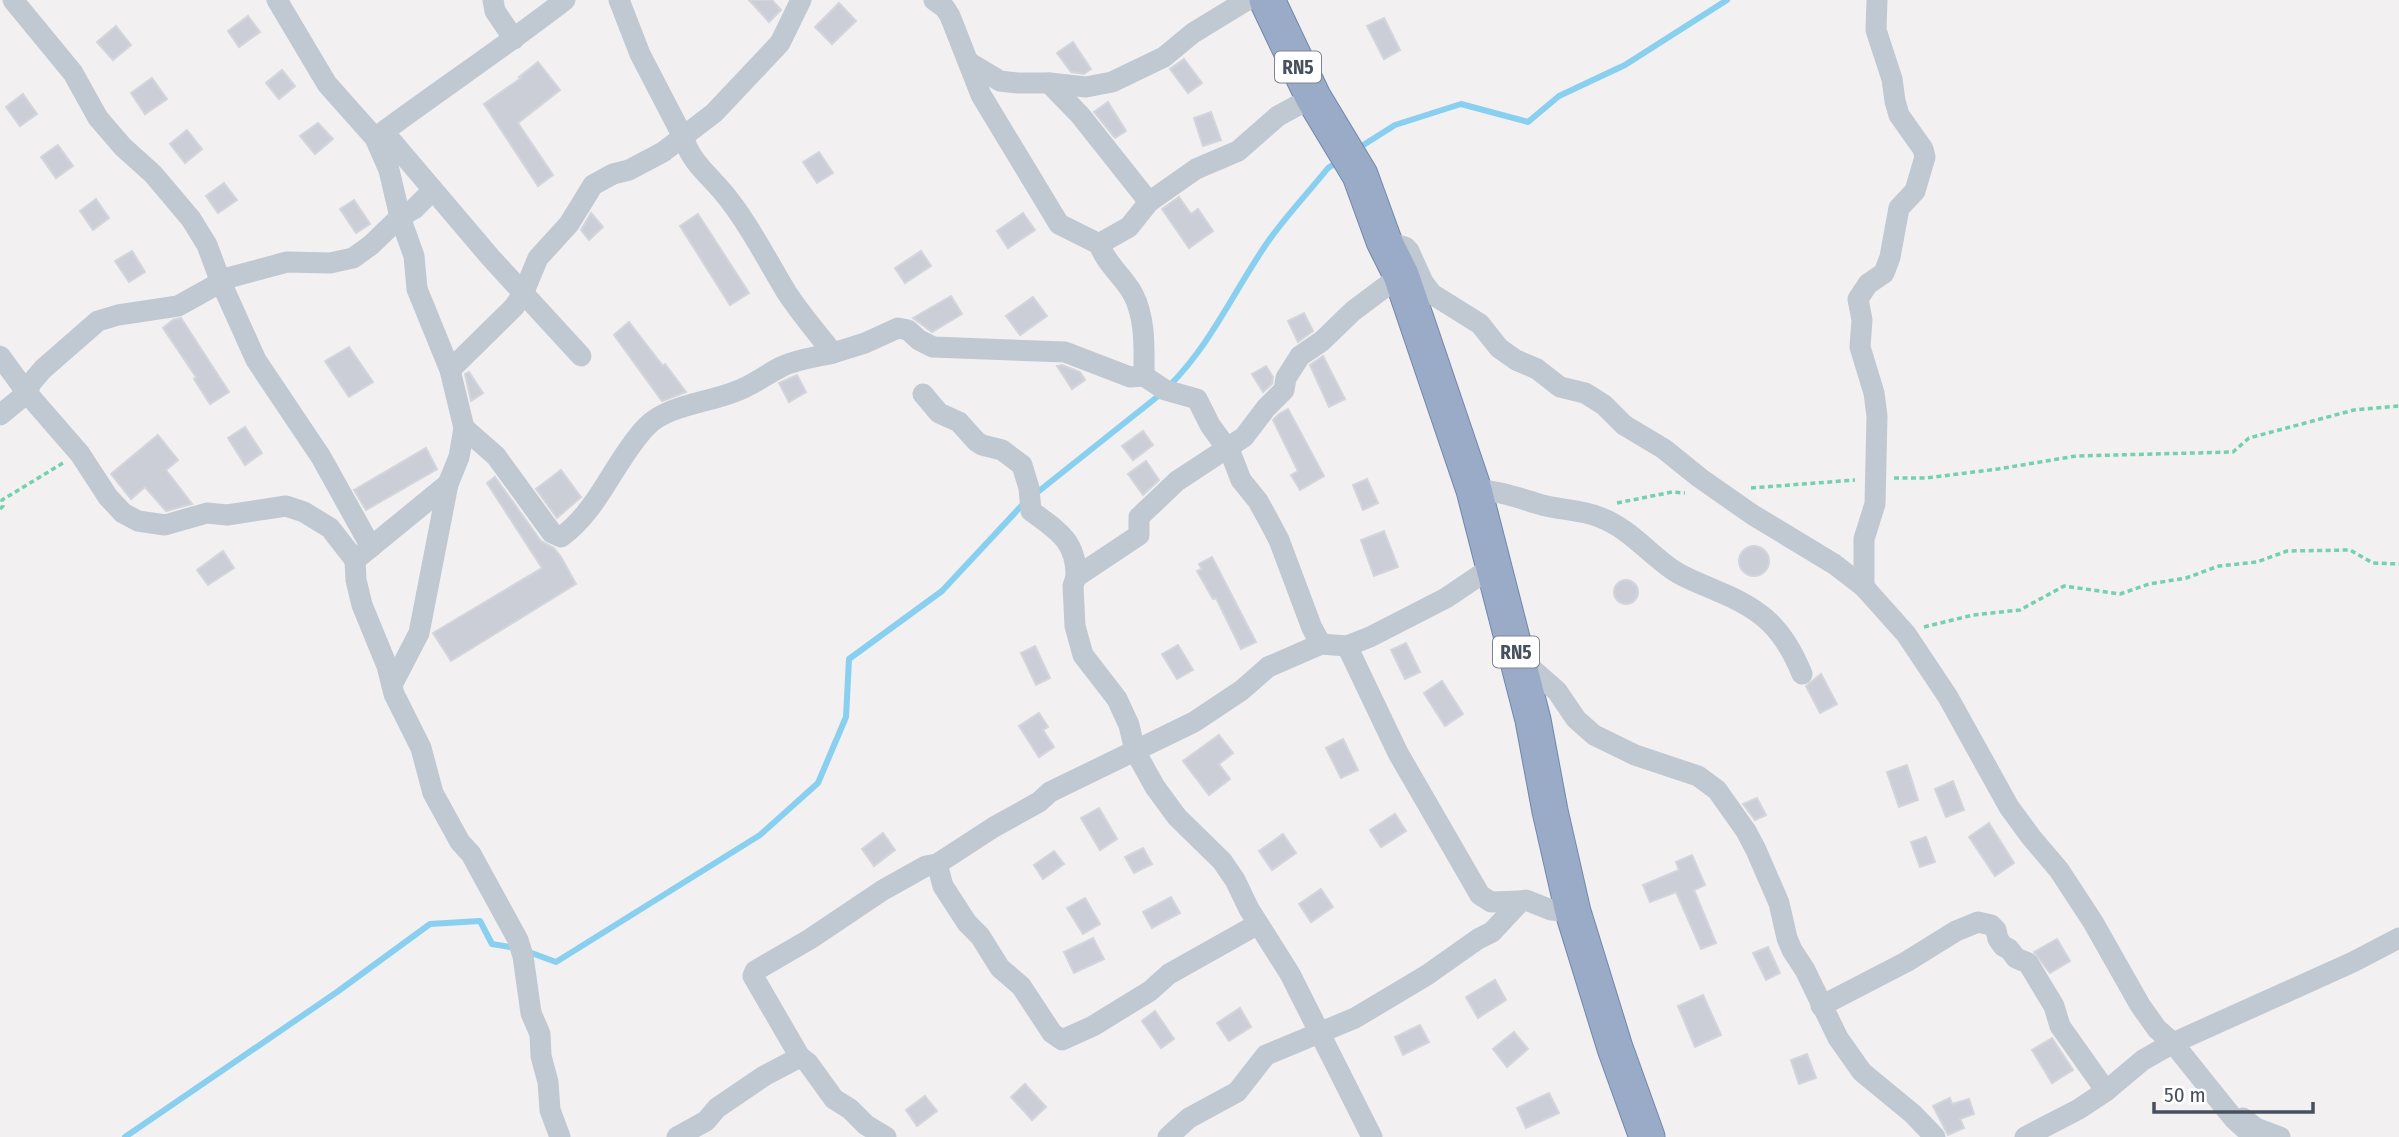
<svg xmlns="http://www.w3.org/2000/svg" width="2399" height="1137" font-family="'Fira Sans Condensed',sans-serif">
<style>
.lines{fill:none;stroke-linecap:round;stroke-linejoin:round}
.stream{stroke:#88cff0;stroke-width:6}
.building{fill:#cbced6;stroke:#d3d5dc;stroke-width:2}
.trunk-casing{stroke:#7086ad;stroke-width:37}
.path{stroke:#73d1ad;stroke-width:3.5;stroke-dasharray:5 3.5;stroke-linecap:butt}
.minor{stroke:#c0c8d2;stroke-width:21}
.trunk{stroke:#9aabc8;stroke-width:35}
.labels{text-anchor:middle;stroke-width:6;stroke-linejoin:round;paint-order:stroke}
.shield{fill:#fff;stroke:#7e848e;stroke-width:2}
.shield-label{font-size:19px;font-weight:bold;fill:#47505e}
</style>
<rect width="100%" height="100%" fill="#f2f0f0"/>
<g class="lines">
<!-- stream -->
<g class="stream">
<polyline points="1357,149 1395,125 1461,104 1528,122 1559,96 1625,65 1727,0"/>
<path d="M1170 385C1211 344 1234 291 1267 243 1285 217 1308 193 1328 168L1339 161"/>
<polyline points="1034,495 1162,393"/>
<polyline points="526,951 556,962 760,835 818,783 846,717 849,659 942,591 1025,502"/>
<polyline points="125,1137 337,992 430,924 480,921 492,944 516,948"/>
</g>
</g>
<!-- building -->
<g class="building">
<polygon points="749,0 772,0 781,10 769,22"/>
<polygon points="839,3 856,21 832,44 815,27"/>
<polygon points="248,16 260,32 239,47 228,31"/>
<polygon points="1384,18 1400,50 1384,59 1367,26"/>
<polygon points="116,26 131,45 113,60 97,42"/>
<polygon points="1073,42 1091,69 1084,74 1071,72 1057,53"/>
<polygon points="1184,59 1202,83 1188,93 1170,69"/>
<polygon points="538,62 560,90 518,123 553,175 538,186 484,104 521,78 519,77"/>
<polygon points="282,70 295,86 279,99 266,83"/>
<polygon points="152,78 167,99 145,114 131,93"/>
<polygon points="23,94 37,114 20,126 6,107"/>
<polygon points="1108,102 1126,131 1115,138 1094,112"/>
<polygon points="1211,112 1221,140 1203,146 1194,118"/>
<polygon points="318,123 333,139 315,154 300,136"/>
<polygon points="187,130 202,149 185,163 170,144"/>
<polygon points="58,145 73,166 56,178 41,157"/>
<polygon points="819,152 833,173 817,183 803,162"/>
<polygon points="224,183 237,200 218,213 206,196"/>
<polygon points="1179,197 1191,214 1198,209 1213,231 1189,248 1162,209"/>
<polygon points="96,199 109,218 93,230 80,211"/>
<polygon points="354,200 370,224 356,233 340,209"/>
<polygon points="591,213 603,227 589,240 581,230"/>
<polygon points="1023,213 1035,230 1008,248 997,231"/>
<polygon points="698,214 749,293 730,305 680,226"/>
<polygon points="132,251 145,272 129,282 115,261"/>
<polygon points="921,251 931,266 905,283 895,268"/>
<polygon points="951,296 962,314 932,332 913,318"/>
<polygon points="1033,297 1047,316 1020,335 1006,316"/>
<polygon points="1304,313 1313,331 1298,342 1288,321"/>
<polygon points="181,318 229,392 210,404 194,379 196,377 163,328 173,320"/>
<polygon points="629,322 663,366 665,364 686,392 662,401 614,335"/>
<polygon points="349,347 373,382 349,397 325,361"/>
<polygon points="1323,356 1345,399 1329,407 1310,365"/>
<polygon points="1062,365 1080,372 1085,380 1072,389 1057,366"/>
<polygon points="1266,366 1273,377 1272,384 1263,392 1252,374"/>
<polygon points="469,372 483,393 471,401 465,374"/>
<polygon points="797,375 806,392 789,402 779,383"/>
<polygon points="1288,409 1324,476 1300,490 1291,475 1298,471 1273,420 1279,414"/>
<polygon points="245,427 262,453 245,465 228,438"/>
<polygon points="1143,431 1153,445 1133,460 1122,446"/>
<polygon points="158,435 178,460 166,470 192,504 166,511 145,487 131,499 111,474"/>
<polygon points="426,448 437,469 366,510 354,490"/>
<polygon points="1146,461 1159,480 1143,495 1128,474"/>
<polygon points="561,470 581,497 557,518 536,489"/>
<polygon points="495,477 541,541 554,548 561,557 576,584 451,661 433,633 542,568 487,483"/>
<polygon points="1367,479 1378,503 1363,510 1353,485"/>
<polygon points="1384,531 1398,567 1374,576 1361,540"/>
<circle cx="1754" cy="561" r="15"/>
<polygon points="223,551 234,568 208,585 197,570"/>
<polygon points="1212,557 1256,642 1241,649 1216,598 1213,599 1197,571 1202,569 1199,564"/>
<circle cx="1626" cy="592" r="12"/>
<polygon points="1406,643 1420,672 1405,679 1391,650"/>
<polygon points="1178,645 1193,670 1177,679 1162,654"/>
<polygon points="1035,646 1050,678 1036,685 1021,653"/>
<polygon points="1821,674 1837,704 1820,713 1806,686"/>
<polygon points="1442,681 1463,714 1445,726 1424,693"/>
<polygon points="1039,713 1048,727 1043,730 1054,747 1039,757 1019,726"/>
<polygon points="1219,735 1233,753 1219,764 1230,779 1209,795 1183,761"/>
<polygon points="1343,739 1358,770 1341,778 1326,748"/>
<polygon points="1907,765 1918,800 1899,807 1887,772"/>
<polygon points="1953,781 1964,810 1946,817 1935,789"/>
<polygon points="1757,798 1766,815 1755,820 1743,804"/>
<polygon points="1099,808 1117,839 1100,850 1081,818"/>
<polygon points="1395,814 1406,831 1381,847 1370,830"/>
<polygon points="1989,823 2014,863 1995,876 1969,837"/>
<polygon points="883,833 895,850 874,866 862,849"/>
<polygon points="1283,834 1296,853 1272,870 1259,851"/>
<polygon points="1926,837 1935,862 1920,867 1911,842"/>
<polygon points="1143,848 1152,864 1134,873 1125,857"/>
<polygon points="1054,851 1064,864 1043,879 1034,865"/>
<polygon points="1692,855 1705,885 1694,890 1716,943 1701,949 1676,892 1650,902 1643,885 1679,870 1676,862"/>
<polygon points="1321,889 1333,907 1311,922 1299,904"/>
<polygon points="1171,897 1180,913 1152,928 1143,912"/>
<polygon points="1085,898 1100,924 1083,934 1067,908"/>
<polygon points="1093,938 1104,959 1074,973 1064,952"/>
<polygon points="2057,939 2070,961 2050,973 2034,952"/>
<polygon points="1768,947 1780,973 1766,980 1753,953"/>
<polygon points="1495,980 1506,1000 1478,1018 1466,997"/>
<polygon points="1703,995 1721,1035 1695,1047 1678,1006"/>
<polygon points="1240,1008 1251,1027 1229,1041 1217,1023"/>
<polygon points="1155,1011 1174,1039 1161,1048 1142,1021"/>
<polygon points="1420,1025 1429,1042 1403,1055 1395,1037"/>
<polygon points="1514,1032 1528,1049 1507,1067 1493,1049"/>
<polygon points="2052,1038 2073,1070 2052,1083 2032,1050"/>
<polygon points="1807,1054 1816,1078 1799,1084 1791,1060"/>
<polygon points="1025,1084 1046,1107 1032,1120 1011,1097"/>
<polygon points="1549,1093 1559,1113 1526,1128 1517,1108"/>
<polygon points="925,1096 937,1111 917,1126 906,1110"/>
<polygon points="1950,1098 1952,1104 1969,1099 1974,1114 1960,1119 1964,1128 1948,1135 1933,1106"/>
</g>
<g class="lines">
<!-- trunk casing -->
<g class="trunk-casing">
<polyline id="trunk" points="1267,0 1313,97 1360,175 1384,241 1401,275 1474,490 1533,720 1550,811 1573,912 1615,1048 1647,1137"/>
</g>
<!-- path -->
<g class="path">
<polyline points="1894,478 1926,478 1998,469 2076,456 2233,452 2249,438 2354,410 2399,406"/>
<polyline points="1751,488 1855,480"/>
<polyline points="1617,503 1672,492 1685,493"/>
<polyline points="0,509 3,506 2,500 63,463"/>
<polyline points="1924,627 1973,615 2020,610 2064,586 2120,594 2149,584 2186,578 2219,566 2257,562 2287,551 2350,550 2373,563 2399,564"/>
</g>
<!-- minor -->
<g class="minor">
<polyline points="13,0 73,73 98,118 123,147 153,174 191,219 207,245 220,280 256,360 321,457 371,547"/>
<polyline points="493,0 495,11 514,39"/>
<path d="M619 0 640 54 683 137C693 167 713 177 730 201 752 229 768 262 787 293 801 314 817 333 833 353L865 343 898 328 908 330 919 340 933 347 1065 352 1130 377 1144 376"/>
<polyline points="934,0 945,8 950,16 981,95 1059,224 1099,244 1129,227 1149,202 1196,169 1238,151 1278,116 1313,97"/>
<polyline points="970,63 1000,81 1018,83 1049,83 1080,115 1149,202"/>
<polyline points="1049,83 1086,87 1112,82 1164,57 1193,33 1247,0"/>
<polyline points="384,132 491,258 581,356"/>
<path d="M375 138C438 91 503 48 565 0"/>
<polyline points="1384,241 1405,247 1409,251 1423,282 1432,294 1480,324 1499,348 1516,360 1537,369 1560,387 1585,393 1604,405 1624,425 1664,449 1700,478 1753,515 1834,564 1864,587 1906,634 1948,697 2009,807 2031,837 2059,870 2093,922 2140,1005 2157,1029 2173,1043 2234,1119 2254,1137"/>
<path d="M1099 244C1106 264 1123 276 1133 294 1146 319 1144 350 1144 376L1165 390 1197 399 1210 425 1231 454 1241 480 1258 501 1269 521 1279 540 1312 628 1321 644"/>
<polyline points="0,356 27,393 80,454 108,497 123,513 138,521 165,525 207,513 227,515 286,506 304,512 330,528 355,560 448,484 459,457 464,428 450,370 417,289 414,256 400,217 389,170 375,138 327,84 277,0"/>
<polyline points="450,370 514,307 523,294 538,258 569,224 593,185 613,174 629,170 663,152 714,113 780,43 801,0"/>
<path d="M923 394 939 413 959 422 976 441 982 445 1002 450 1022 465 1029 488 1031 511C1057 530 1077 541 1076 577"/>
<polyline points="0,415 27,393 31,383 43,369 98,321 118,315 178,306 214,286 220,280 287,262 330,263 353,258 371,245 400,217 414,209 433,190"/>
<path d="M464 428 496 456 552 533 561 537C599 510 614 461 646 427 667 405 707 403 734 392 752 386 765 375 781 367 796 359 817 357 833 353"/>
<path d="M1474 490C1499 490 1518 498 1542 505 1561 510 1581 510 1599 517 1629 528 1648 553 1673 570 1686 579 1702 584 1717 591 1762 609 1784 629 1802 674"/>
<polyline points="355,560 356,580 362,605 387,666 394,694 421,748 433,793 460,842 471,854 518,940 523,956 531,1013 540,1034 541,1056 548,1082 550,1110 560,1137"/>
<polyline points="1864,587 1864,539 1875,504 1877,416 1874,393 1860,347 1862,320 1858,299 1868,284 1884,273 1890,257 1899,208 1915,191 1925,157 1923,149 1899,115 1895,101 1892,79 1876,30 1877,0"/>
<polyline points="1347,646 1398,753 1480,895 1491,902 1521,901"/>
<polyline points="1518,657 1557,691 1576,719 1594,735 1635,755 1698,776 1717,790 1746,831 1756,850 1779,903 1787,938 1792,950 1805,970 1838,1038 1862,1072 1913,1114 1935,1137"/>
<polyline points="392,685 419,633 448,484"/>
<polyline points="937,864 943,886 967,923 980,936 1000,968 1021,986 1052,1033 1062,1040 1093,1026 1150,991 1169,974 1258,924"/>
<polyline points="1821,1006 1906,962 1956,931 1978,922 1991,925 1996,930 1998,939 2003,946 2009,949 2016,958 2028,963 2054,1006 2060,1026 2106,1091"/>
<polyline points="2243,1118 2256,1128 2280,1137"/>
<polyline points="677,1137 706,1121 717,1108 764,1076 800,1057"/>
<polyline points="886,1137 866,1125 850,1109 834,1099 808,1063 800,1057 753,976 755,971 810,939 883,890 926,866 937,864 994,827 1039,802 1050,792 1194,722 1242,690 1268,667 1321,644 1347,646 1370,637 1446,598 1495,565"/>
<polyline points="1168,1137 1189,1118 1237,1092 1266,1055 1355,1018 1427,975 1478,939 1492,932 1521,901 1526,900 1551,910 1573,912"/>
<polyline points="1372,1137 1290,974 1249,909 1235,880 1222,861 1177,817 1155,787 1135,751 1129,725 1117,699 1083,655 1075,626 1073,586 1076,577 1139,535 1139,517 1177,481 1244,437 1266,408 1284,390 1286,378 1300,356 1322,341 1353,311 1401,275"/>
<polyline points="2025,1137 2079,1109 2106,1091 2143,1060 2173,1043 2353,962 2399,938"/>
</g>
<!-- trunk -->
<use href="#trunk" class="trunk"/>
</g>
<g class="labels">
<!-- shield labels -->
<g class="shield">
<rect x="1275" y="51.5" width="46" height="31" rx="5"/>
<rect x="1493" y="636.5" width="46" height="31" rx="5"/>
</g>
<g class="shield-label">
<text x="1298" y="74">RN5</text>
<text x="1516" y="659">RN5</text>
</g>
</g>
<!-- scale -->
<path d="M2154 1102v10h159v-10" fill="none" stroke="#47505e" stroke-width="3.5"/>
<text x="2164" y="1102" font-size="21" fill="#47505e" stroke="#ffffff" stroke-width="5" paint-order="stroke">50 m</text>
</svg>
